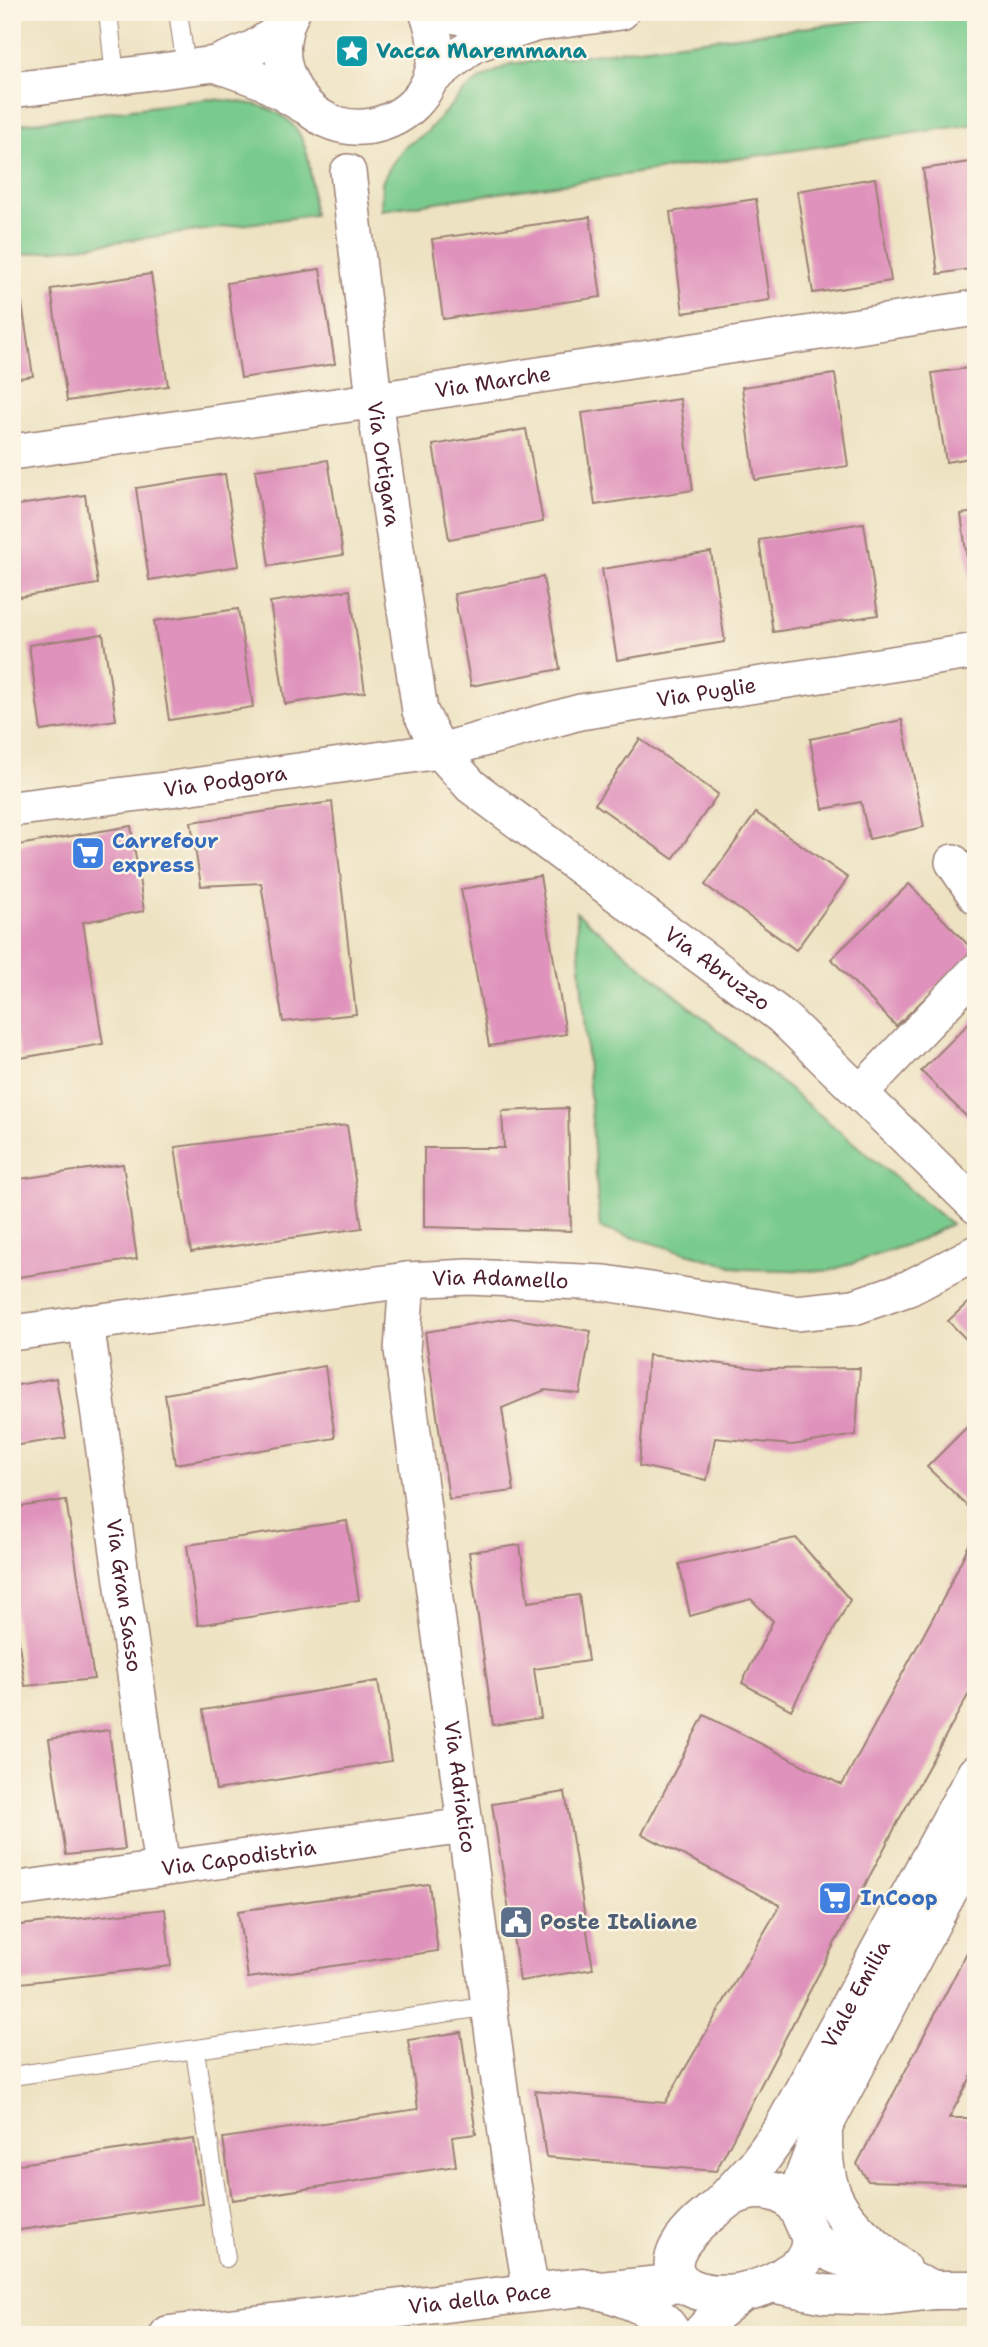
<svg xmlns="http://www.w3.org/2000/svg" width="988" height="2347" font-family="'Shantell Sans',sans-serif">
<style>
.green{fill:#79cb8d;stroke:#62755c;stroke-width:2}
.building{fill:#df92bb}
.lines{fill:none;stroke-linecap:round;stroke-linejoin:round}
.service-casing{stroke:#9c8076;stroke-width:20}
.minor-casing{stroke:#9c8076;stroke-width:38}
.tertiary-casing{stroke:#9c8076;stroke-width:41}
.secondary-casing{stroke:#9c8076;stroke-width:41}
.service{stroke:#fff;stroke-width:18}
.minor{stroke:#fff;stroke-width:35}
.tertiary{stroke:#fff;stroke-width:38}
.secondary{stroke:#fff;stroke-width:38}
.labels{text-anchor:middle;stroke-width:5;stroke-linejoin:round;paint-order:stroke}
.culture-label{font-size:21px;font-weight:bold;fill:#0d838f;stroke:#fcf5e5;text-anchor:start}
.street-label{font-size:21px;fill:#4a1f2b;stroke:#fcf5e5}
.shop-label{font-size:21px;font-weight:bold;fill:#366cbe;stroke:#fcf5e5;text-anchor:start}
.service-label{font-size:21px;font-weight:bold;fill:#4e5e75;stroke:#fcf5e5;text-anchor:start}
</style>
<rect width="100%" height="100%" fill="#fcf5e5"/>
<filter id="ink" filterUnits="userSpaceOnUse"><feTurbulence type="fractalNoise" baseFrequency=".0143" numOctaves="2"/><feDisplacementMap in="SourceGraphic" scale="14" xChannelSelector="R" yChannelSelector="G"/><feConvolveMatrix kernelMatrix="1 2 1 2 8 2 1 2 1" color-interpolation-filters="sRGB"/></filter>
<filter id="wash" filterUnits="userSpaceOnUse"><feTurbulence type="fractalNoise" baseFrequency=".00686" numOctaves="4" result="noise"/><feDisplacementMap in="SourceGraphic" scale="28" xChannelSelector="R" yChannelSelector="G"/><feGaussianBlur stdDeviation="1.57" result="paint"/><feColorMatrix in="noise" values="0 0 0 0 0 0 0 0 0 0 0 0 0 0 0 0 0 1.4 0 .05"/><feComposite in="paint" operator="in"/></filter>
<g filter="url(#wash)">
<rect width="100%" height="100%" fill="#ede2c1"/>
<!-- green -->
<g class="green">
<polygon points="931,12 976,12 976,124 381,210 382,182 391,165 406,146 426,133 463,92 480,79 511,64"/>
<path d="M208 99C239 101 283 103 300 135 312 157 311 190 314 215L12 256V125Z"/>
<polygon points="576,912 951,1224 918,1241 829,1271 742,1269 600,1228"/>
</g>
<g id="blocks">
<!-- building -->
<g class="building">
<polygon points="12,12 35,12 35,14 12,17"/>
<polygon points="976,161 976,268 938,274 923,169"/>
<polygon points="875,178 891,281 813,293 797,191"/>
<polygon points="756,199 770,300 683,313 670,212"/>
<polygon points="590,217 601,297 443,319 432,239"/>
<polygon points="320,269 335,364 241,378 227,283"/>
<polygon points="151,274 168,386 67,401 51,289"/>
<polygon points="20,291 33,376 12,379 12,293"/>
<polygon points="976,367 976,457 946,462 932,373"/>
<polygon points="835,374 848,466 755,480 742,387"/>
<polygon points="680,399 693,490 595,505 582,413"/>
<polygon points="526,429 543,522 449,539 433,445"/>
<polygon points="328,460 343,555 269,566 255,470"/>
<polygon points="225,474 239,566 149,580 136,488"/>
<polygon points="85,495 98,584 19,597 12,550 12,506"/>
<polygon points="976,512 976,596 972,597 961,514"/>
<polygon points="864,523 878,615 773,632 759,540"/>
<polygon points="711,552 725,642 617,660 602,569"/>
<polygon points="543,577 560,669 471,686 454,594"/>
<polygon points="350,590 365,692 285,704 270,602"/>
<polygon points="238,609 253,707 169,720 154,621"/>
<polygon points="103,634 116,720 41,731 29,645"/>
<polygon points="902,720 924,827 869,839 861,802 823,809 810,739"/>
<polygon points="640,739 718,794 673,859 595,804"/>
<polygon points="332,802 356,1014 283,1022 261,883 201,886 191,822"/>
<polygon points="756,813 848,878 796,950 705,885"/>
<polygon points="131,826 144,911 83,922 103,1044 20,1058 12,1011 12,846"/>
<polygon points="540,876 566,1034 489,1046 461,889"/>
<polygon points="909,884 974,951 896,1026 831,959"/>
<polygon points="976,1016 976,1126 921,1071"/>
<polygon points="568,1108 571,1231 424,1227 424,1148 504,1148 502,1111"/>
<polygon points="347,1125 362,1228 191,1252 175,1147"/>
<polygon points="123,1164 137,1259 12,1278 12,1180"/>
<polygon points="976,1295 976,1349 948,1321"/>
<polygon points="510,1318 591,1331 580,1394 545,1390 502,1408 514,1491 449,1499 425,1332"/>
<polygon points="648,1355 763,1369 860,1368 856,1435 792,1445 715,1438 707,1480 639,1466"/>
<polygon points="325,1366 335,1438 175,1464 165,1394"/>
<polygon points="56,1378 66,1438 12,1446 12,1386"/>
<polygon points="976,1418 976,1514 927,1467"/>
<polygon points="66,1500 94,1679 25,1686 12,1595 12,1508"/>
<polygon points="347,1521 359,1600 198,1625 187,1545"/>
<polygon points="976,1530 976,1681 901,1816 716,2171 546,2157 535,2091 665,2103 780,1905 642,1834 704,1715 842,1785 944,1597"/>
<polygon points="796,1538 850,1600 791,1710 742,1683 773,1621 751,1599 690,1616 679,1564"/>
<polygon points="520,1545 528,1602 579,1595 588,1661 534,1669 541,1718 493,1725 469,1552"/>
<polygon points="378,1681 391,1761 216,1790 203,1710"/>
<polygon points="109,1730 125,1849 66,1855 49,1739"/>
<polygon points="565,1792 593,1969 520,1981 492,1804"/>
<polygon points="429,1884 438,1951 248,1978 238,1911"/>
<polygon points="165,1909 171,1966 12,1984 12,1926"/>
<polygon points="976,1935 976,2068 949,2118 976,2118 976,2184 868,2181 857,2164"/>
<polygon points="461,2032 476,2134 452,2137 456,2166 232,2200 223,2138 418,2109 408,2040"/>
<polygon points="194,2139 203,2204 12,2231 12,2165"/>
</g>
</g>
</g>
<g filter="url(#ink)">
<use href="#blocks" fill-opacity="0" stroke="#9c8076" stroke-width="2"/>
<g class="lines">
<!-- service casing -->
<g class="service-casing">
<g id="service">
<polyline points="108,12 115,76"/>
<polyline points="178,12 186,67"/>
<polyline points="195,2051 226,2258"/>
<polyline points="12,2076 491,2006"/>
</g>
</g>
<!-- minor casing -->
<g class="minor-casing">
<g id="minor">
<path d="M292 12C281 33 279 58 289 79 329 173 471 118 427 12"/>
<polyline points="440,12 469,19 521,23"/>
<polyline points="285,28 254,48 215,64 262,81 305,106"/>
<polyline points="432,78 473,45 535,24 621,12"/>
<polyline points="12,90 215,64"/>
<path id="s1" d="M348 172 374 399 420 711 440 751 471 786 781 1016 976 1206"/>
<path id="s2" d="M12 452 350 404 976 308"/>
<path id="s3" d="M12 809 164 790 440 751 580 712 976 651"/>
<polyline points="953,862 976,896"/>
<polyline points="860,1093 976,971"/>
<path id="s4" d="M407 1280 402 1350 511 2171 531 2292"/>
<path id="s5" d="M86 1322 162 1868"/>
<path id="s6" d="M12 1333 407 1280 469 1277 605 1283 796 1313 854 1307 909 1288 976 1253"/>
<path id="s7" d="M12 1890 465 1826"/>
<polyline points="698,2335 718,2313 746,2291"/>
</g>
</g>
<!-- tertiary casing -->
<g class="tertiary-casing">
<g id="tertiary">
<path id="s8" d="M720 2205 756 2166 782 2130 976 1774"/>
<polyline points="797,2208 802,2183 823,2127 976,1838"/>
</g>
</g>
<!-- secondary casing -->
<g class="secondary-casing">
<g id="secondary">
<path d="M823 2127C822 2184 831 2210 875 2247 883 2254 891 2262 901 2268"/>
<path d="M811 2239C810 2244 809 2251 807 2255 804 2262 795 2269 788 2273 726 2317 618 2288 708 2215 716 2208 724 2200 734 2196 754 2186 783 2188 796 2207 809 2226 803 2236 826 2249 834 2255 845 2257 855 2261 882 2271 908 2281 935 2290"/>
<polyline points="771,2283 825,2294 883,2296 935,2290 976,2290"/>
<path d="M606 2292C634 2301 658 2309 673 2335"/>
<path id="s9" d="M169 2335 582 2287 601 2291 681 2283"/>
</g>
</g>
<!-- service -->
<use href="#service" class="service"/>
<!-- minor -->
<use href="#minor" class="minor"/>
<!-- tertiary -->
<use href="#tertiary" class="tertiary"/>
<!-- secondary -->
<use href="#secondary" class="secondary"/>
</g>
</g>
<!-- icons -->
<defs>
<g id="sight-square" transform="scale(1.75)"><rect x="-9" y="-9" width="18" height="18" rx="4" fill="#0f9aa8" stroke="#fcf5e5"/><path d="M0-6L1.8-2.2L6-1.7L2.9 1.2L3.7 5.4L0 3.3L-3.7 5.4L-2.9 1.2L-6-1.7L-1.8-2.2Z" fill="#fff"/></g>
<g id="supermarket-square" transform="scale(1.75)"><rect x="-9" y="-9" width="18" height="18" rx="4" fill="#3f7fe0" stroke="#fcf5e5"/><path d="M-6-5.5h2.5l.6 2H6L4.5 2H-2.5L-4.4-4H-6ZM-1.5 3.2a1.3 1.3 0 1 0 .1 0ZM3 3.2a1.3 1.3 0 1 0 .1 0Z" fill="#fff"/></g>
<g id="civic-square" transform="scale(1.75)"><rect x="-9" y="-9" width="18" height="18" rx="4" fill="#5c6f8a" stroke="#fcf5e5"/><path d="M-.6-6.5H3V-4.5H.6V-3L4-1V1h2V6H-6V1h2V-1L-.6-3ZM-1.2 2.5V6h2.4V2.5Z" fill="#fff"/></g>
</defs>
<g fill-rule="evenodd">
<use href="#sight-square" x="352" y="51"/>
<use href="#supermarket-square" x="88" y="853"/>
<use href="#supermarket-square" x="835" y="1898"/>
<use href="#civic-square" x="516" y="1922"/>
</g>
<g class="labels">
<!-- culture labels -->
<g class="culture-label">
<text x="376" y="58">Vacca Maremmana</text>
</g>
<!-- street labels -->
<g class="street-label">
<text dy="7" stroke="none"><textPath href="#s2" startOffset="486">Via Marche</textPath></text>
<text dy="7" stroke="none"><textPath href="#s1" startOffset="294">Via Ortigara</textPath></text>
<text dy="7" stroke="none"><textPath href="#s3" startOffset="705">Via Puglie</textPath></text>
<text dy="7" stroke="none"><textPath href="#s3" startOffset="215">Via Podgora</textPath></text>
<text dy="7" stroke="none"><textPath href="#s1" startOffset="942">Via Abruzzo</textPath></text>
<text dy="7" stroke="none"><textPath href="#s6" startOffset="492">Via Adamello</textPath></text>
<text dy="7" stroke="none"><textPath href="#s5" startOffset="276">Via Gran Sasso</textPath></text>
<text dy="7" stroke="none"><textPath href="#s4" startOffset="511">Via Adriatico</textPath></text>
<text dy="7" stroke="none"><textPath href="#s7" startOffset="229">Via Capodistria</textPath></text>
<text dy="7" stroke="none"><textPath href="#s8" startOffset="252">Viale Emilia</textPath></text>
<text dy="7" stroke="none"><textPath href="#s9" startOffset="313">Via della Pace</textPath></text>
</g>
<!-- shop labels -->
<g class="shop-label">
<text x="112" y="848">Carrefour<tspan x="112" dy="24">express</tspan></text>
<text x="860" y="1905">InCoop</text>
</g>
<!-- service labels -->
<g class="service-label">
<text x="540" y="1929">Poste Italiane</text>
</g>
</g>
<!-- margin -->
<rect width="988" height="2347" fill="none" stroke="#fcf5e5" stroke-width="42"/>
</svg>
